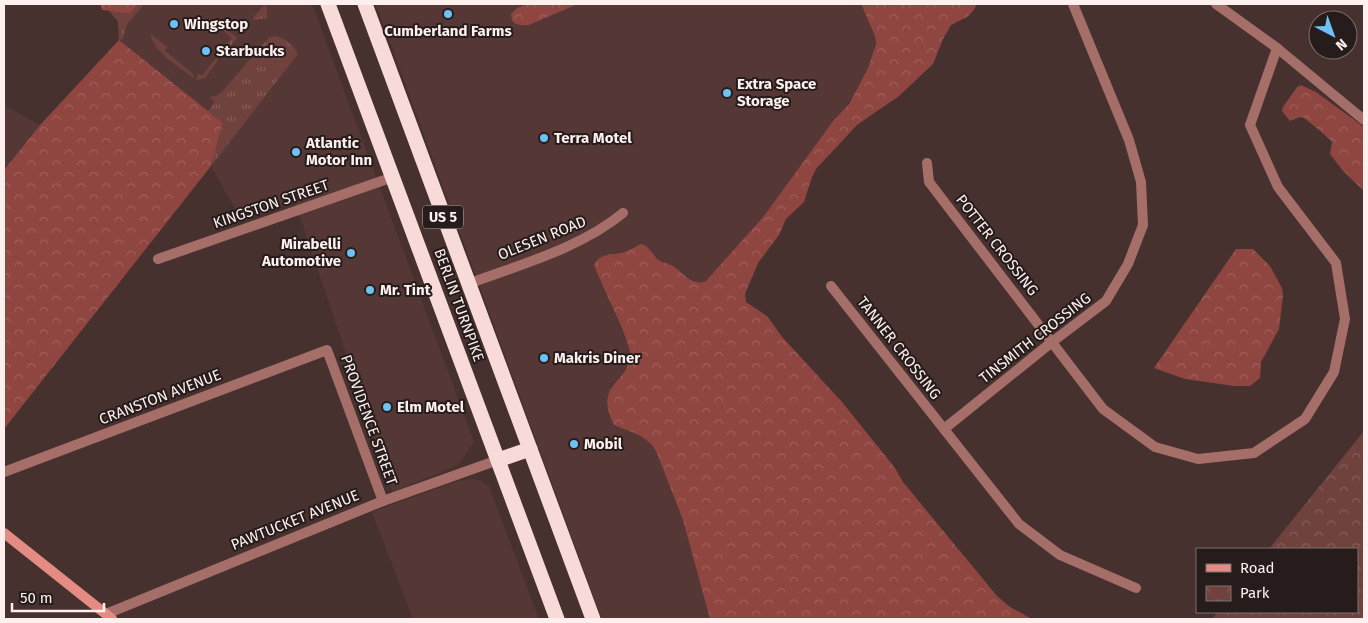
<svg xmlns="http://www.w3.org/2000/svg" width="1368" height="623" font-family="'Fira Sans',sans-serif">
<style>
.built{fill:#553836}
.grass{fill:url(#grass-tufts)}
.forest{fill:url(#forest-crowns)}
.park{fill:url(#park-crowns)}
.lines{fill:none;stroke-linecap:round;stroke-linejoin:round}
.street{stroke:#a66e69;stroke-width:10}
.secondary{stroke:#e48b84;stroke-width:10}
.highway{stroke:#f8dbd8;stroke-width:15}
.poi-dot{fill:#6dc2f3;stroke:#251c1b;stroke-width:2}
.labels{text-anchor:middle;stroke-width:4;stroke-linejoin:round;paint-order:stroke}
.shield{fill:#251c1b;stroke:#bdb0af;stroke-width:1}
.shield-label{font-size:14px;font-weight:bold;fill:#fef0ee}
.poi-label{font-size:15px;font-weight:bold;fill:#fef0ee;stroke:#251c1b;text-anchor:start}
.street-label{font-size:15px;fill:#fef0ee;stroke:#251c1b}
</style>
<defs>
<pattern id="grass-tufts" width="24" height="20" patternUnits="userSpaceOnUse" patternTransform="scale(1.25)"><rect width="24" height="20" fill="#70423e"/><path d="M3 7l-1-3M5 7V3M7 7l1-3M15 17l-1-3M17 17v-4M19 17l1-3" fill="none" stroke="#855e5a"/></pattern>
<pattern id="forest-crowns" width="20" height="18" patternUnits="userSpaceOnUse" patternTransform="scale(1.25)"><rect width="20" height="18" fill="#8f4540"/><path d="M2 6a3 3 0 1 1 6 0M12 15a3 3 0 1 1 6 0" fill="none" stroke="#a0605c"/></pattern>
<pattern id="park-crowns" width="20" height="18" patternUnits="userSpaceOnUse" patternTransform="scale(1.25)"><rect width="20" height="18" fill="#70423e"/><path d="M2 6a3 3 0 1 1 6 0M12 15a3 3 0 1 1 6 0" fill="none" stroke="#855e5a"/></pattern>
</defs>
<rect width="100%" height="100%" fill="#46312f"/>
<!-- built -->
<g class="built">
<polygon points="137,4 312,4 474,442 458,465 393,492 295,202 242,221 211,166 223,123 119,40 118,21 109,11 130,14"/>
<polygon points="376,4 527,4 517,8 529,25 578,4 861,4 875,36 874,52 868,68 848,104 833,121 764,216 715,272 706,281 698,283 659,259 645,245 633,247 627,251 611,254 600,281 607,292 630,352 631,361 627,368 611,386 614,425 646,438 652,444 656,451 683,520 710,619 602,619"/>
<polygon points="4,105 40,125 4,170"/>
<polygon points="469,479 480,480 489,487 539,619 413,619 372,512 455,482"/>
</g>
<!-- grass -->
<g class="grass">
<polygon points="137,4 144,4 126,26 123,39 119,40 118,21 109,11 130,14"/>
<polygon points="264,5 267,6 267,18 253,20 254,17"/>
<polygon points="218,22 237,38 223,55 220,53 232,38 216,24"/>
<path d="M151 34 167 47 165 51 193 74 194 78C182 69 151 50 151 34Z"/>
<path d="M275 36C285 39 291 43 297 52V55L211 166 223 123 208 111 215 102 210 97 216 96 221 93 263 44 269 38Z"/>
<polygon points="216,58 218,60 205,78 196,80 198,73 202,76"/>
</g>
<!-- forest -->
<g class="forest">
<polygon points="100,4 137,4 130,14 102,10"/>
<path d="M527 4H578L529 25C519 26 511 25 511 14L517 8Z"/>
<path d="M861 4H977L973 11 967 17 951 25 943 39 933 64 899 96 857 125 816 169 812 177 804 202 786 219 779 235 758 263 745 294 746 302 767 316 783 338 842 402 895 468 903 482 997 596 1010 607 1032 619H710L683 520 656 451C647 435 630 432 614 425 592 381 632 383 630 352 622 322 605 294 594 265 601 251 615 256 627 251 632 249 636 246 641 244 650 246 652 255 659 260 664 263 670 264 674 267 683 273 694 287 706 281L764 216 833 121 849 104 868 68 876 44 875 36Z"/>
<polygon points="119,40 223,123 211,166 4,429 4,170 40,125"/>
<path d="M1301 85 1316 92 1364 127V191L1343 171 1330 154 1332 142C1329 138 1305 118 1302 117 1299 117 1293 120 1290 121L1282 111 1283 107 1297 87Z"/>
<polygon points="1236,249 1253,249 1270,266 1282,288 1283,296 1279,329 1261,362 1260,378 1250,386 1234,386 1185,379 1154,368"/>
</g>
<!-- park -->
<polygon class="park" points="1364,431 1364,619 1212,619 1218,612 1357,612 1357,549 1269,549"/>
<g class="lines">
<!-- street -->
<g class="street">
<polyline points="1216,4 1277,48 1364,120"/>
<polyline points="927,163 929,182 1103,409 1155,447 1198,459 1254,453 1305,419 1334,372 1345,319 1336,263 1278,187 1250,125 1277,48"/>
<polyline points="158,259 393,177"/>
<path d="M468 284C521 264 579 249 623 213"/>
<polyline points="831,286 1019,524 1060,555 1136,588"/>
<polyline points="944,429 1052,342 1106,301 1128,264 1143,225 1141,182 1129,140 1073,4"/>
<polyline points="4,472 327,350 383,501"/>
<polyline points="106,614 383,501 498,460"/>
</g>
<!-- secondary -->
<polyline class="secondary" points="4,533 112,619"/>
<!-- highway -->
<g class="highway">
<polyline points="328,4 557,619"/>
<polyline points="365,4 593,619"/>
<polyline points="498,460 530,449"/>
</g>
</g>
<!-- markers -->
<g class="poi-dot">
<circle cx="448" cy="14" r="5"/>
<circle cx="174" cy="24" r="5"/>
<circle cx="206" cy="51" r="5"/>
<circle cx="727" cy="93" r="5"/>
<circle cx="544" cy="138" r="5"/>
<circle cx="296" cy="152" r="5"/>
<circle cx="351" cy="253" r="5"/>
<circle cx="370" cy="290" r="5"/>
<circle cx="544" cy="358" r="5"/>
<circle cx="387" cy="407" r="5"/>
<circle cx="574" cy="444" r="5"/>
</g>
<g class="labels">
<!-- shield labels -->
<rect class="shield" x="423" y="205.5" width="40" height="23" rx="4"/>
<g class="shield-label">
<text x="443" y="222">US 5</text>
</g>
<!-- poi labels -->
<g class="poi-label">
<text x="184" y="29">Wingstop</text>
<text x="448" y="36" text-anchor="middle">Cumberland Farms</text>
<text x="216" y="56">Starbucks</text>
<text x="737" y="89">Extra Space<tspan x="737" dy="17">Storage</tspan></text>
<text x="554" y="143">Terra Motel</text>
<text x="306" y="148">Atlantic<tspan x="306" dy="17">Motor Inn</tspan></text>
<text x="341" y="249" text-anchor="end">Mirabelli<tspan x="341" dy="17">Automotive</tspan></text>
<text x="380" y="295">Mr. Tint</text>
<text x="554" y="363">Makris Diner</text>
<text x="397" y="412">Elm Motel</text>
<text x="584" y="449">Mobil</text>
</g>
<!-- street labels -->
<g class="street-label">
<text transform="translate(271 204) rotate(-19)" y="5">KINGSTON STREET</text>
<text transform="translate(542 238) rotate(-22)" y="5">OLESEN ROAD</text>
<text transform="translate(997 245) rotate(52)" y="5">POTTER CROSSING</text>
<text transform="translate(459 305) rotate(70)" y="5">BERLIN TURNPIKE</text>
<text transform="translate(1035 338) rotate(-38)" y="5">TINSMITH CROSSING</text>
<text transform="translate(899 348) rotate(52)" y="5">TANNER CROSSING</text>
<text transform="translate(160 397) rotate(-21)" y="5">CRANSTON AVENUE</text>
<text transform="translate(369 420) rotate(70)" y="5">PROVIDENCE STREET</text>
<text transform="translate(295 520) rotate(-22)" y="5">PAWTUCKET AVENUE</text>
</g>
</g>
<!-- border -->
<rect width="1368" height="623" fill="none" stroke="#fef0ee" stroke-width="10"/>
<!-- legend -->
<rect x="1196" y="548" width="162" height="65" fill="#251c1b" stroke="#7c716f"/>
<rect x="1206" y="564" width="25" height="8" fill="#e48b84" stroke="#7c716f"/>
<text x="1240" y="573" font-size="15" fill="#fef0ee">Road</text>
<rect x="1206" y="586" width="25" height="15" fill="url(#park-crowns)" stroke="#7c716f"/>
<text x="1240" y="598" font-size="15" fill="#fef0ee">Park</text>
<!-- north arrow -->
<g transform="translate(1333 35) rotate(139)"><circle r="24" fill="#251c1b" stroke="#7c716f"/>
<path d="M0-4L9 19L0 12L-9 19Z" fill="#6dc2f3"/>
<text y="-8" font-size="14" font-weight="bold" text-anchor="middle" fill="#fef0ee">N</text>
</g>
<!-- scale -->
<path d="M12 603v8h92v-8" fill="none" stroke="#fef0ee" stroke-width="2.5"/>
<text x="20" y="603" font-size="15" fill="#fef0ee" stroke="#251c1b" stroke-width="4" paint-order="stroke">50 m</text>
</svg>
